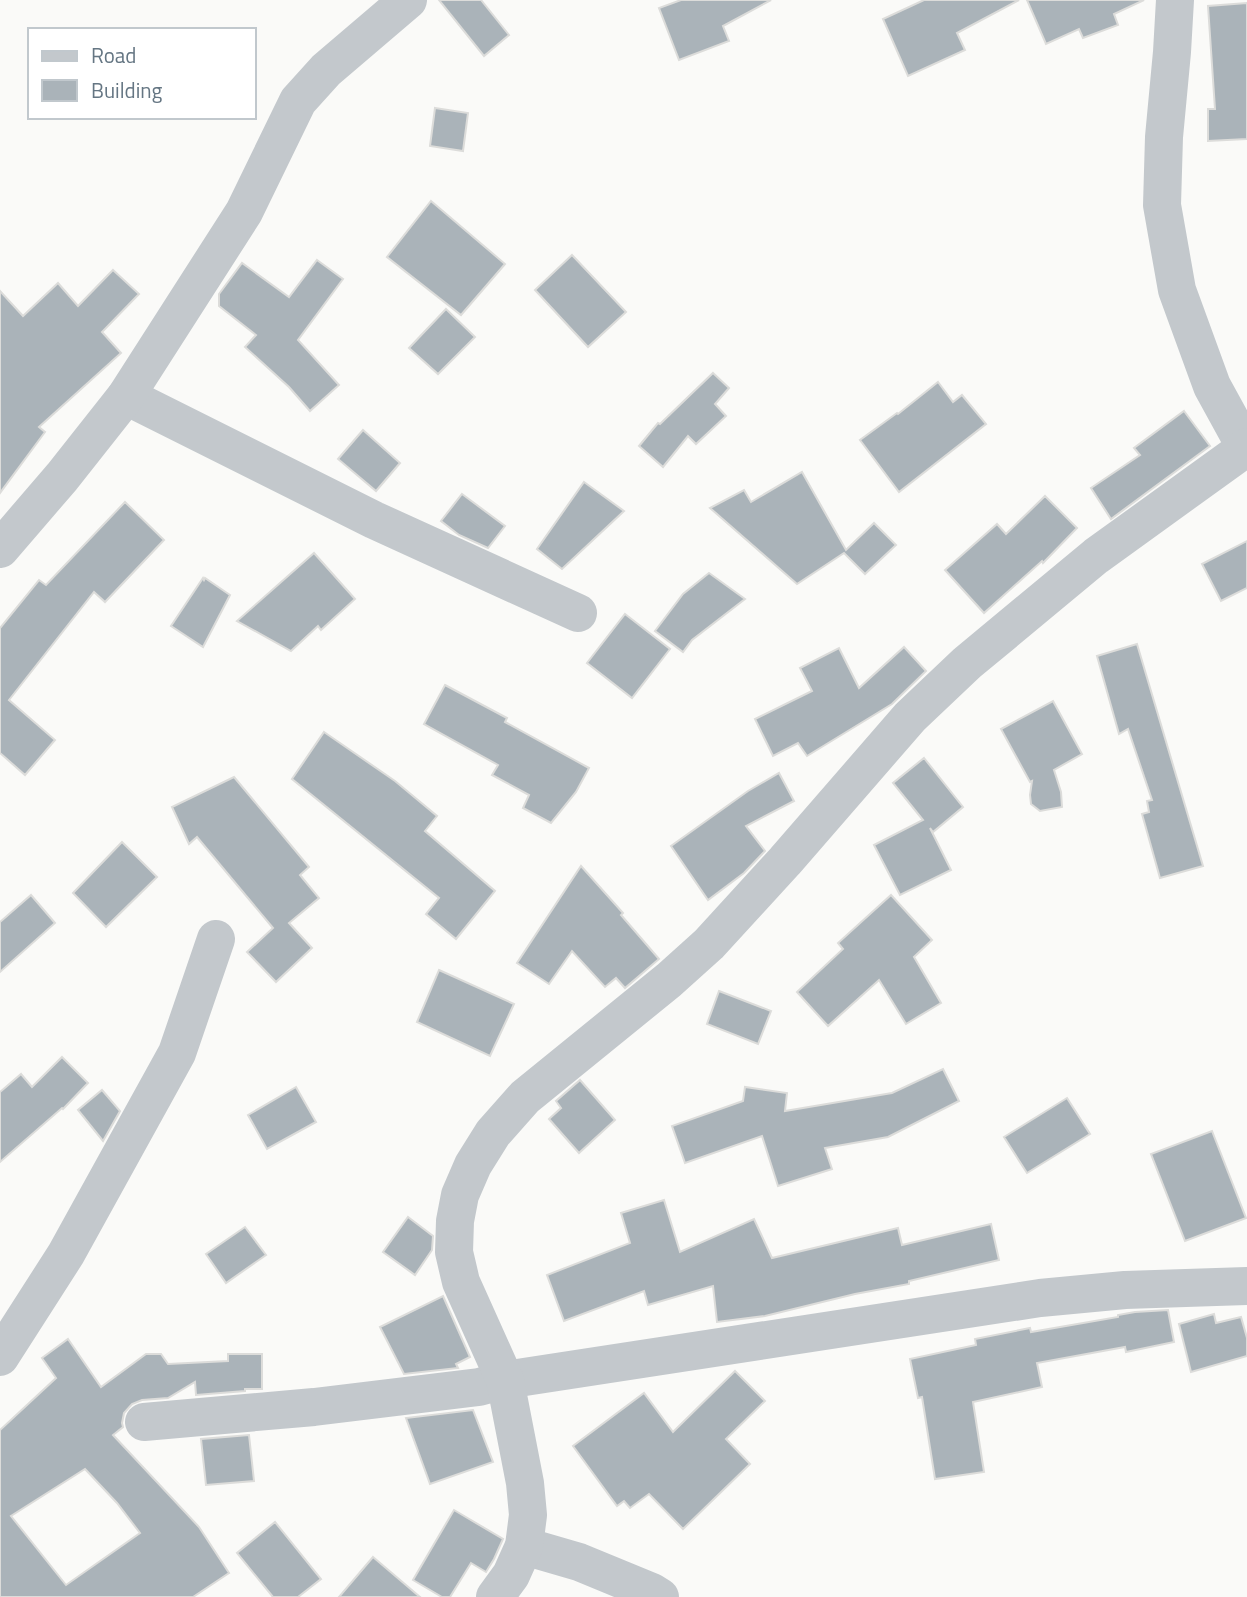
<svg xmlns="http://www.w3.org/2000/svg" width="1247" height="1597" font-family="'Titillium Web',sans-serif">
<style>
.building{fill:#aab3b9;stroke:#dcdcda;stroke-width:2;fill-rule:evenodd}
.lines{fill:none;stroke-linecap:round;stroke-linejoin:round}
.minor{stroke:#c3c8cc;stroke-width:38}
</style>
<rect width="100%" height="100%" fill="#fafaf8"/>
<!-- building -->
<g class="building">
<polygon points="439,0 481,0 509,35 484,56"/>
<polygon points="681,0 771,0 723,26 729,41 679,60 659,8"/>
<polygon points="924,0 1019,0 957,33 965,50 908,76 883,19"/>
<polygon points="1027,0 1144,0 1114,14 1118,25 1083,38 1079,29 1046,44"/>
<polygon points="1247,3 1247,139 1208,141 1208,109 1215,109 1208,6"/>
<polygon points="435,108 468,113 463,151 430,146"/>
<polygon points="431,201 505,264 461,315 387,257"/>
<polygon points="572,255 626,312 588,347 535,290"/>
<polygon points="317,260 343,279 298,340 339,385 310,411 289,387 245,347 256,335 219,306 219,294 242,263 289,297"/>
<polygon points="113,270 139,294 102,332 121,353 39,427 45,432 0,493 0,291 23,316 58,283 78,306"/>
<polygon points="446,309 475,337 438,374 409,348"/>
<polygon points="713,373 729,388 715,404 726,416 696,444 688,436 663,467 639,446 658,423 660,424"/>
<polygon points="938,382 953,402 962,395 986,424 899,492 860,440 897,413 898,414"/>
<polygon points="1184,411 1210,446 1111,519 1091,488 1140,455 1134,448"/>
<polygon points="363,430 400,463 376,491 338,459"/>
<polygon points="802,472 846,550 874,523 896,545 865,574 844,553 797,584 710,508 744,490 751,502"/>
<polygon points="584,482 624,511 562,569 537,549"/>
<polygon points="462,494 505,526 488,548 459,535 441,521"/>
<polygon points="1045,496 1077,528 1043,563 1042,561 984,613 945,570 997,524 1006,534"/>
<polygon points="125,502 164,540 105,602 94,592 9,700 55,740 25,775 0,753 0,628 39,580 46,585"/>
<polygon points="1247,541 1247,588 1221,601 1202,564"/>
<polygon points="314,553 355,599 321,630 318,626 291,651 237,621"/>
<polygon points="709,573 745,599 692,640 683,652 655,631 683,594"/>
<polygon points="203,578 204,580 205,578 230,595 203,647 171,626"/>
<polygon points="625,614 670,649 632,698 587,663"/>
<polygon points="1137,644 1203,866 1160,878 1142,814 1149,812 1147,801 1152,800 1128,729 1119,734 1097,656"/>
<polygon points="904,647 926,671 892,704 807,756 798,743 773,756 755,719 812,691 800,668 839,648 859,688"/>
<polygon points="445,685 507,718 505,722 589,768 576,792 551,823 523,808 529,795 492,775 498,765 424,724"/>
<polygon points="1053,701 1082,754 1054,770 1061,792 1062,807 1040,811 1031,804 1030,795 1032,781 1030,782 1001,729"/>
<polygon points="324,732 395,781 437,816 425,831 495,891 456,939 426,914 439,898 292,779"/>
<polygon points="924,758 963,807 933,832 930,828 951,870 900,895 874,845 923,820 893,783"/>
<polygon points="779,773 794,801 746,826 765,851 744,873 708,900 671,846 748,791"/>
<polygon points="234,777 309,867 300,875 319,898 289,923 312,948 276,982 247,952 273,928 197,837 189,844 172,807"/>
<polygon points="122,842 157,877 106,927 73,893"/>
<polygon points="581,866 623,913 621,915 659,959 625,988 616,978 605,987 572,951 549,984 517,963"/>
<polygon points="31,895 55,923 0,972 0,922"/>
<polygon points="891,895 932,940 914,957 941,1003 906,1024 879,980 828,1026 797,992 843,949 838,943"/>
<polygon points="439,970 514,1004 490,1056 417,1022"/>
<polygon points="719,991 771,1011 758,1044 707,1024"/>
<polygon points="62,1057 88,1083 63,1109 62,1108 0,1162 0,1092 21,1074 32,1087"/>
<polygon points="943,1069 959,1101 888,1137 825,1148 832,1169 778,1186 762,1136 685,1163 672,1126 743,1101 745,1087 787,1093 785,1111 892,1093"/>
<polygon points="580,1080 615,1120 579,1153 549,1119 561,1108 556,1101"/>
<polygon points="296,1087 316,1122 267,1149 248,1115"/>
<polygon points="102,1090 120,1111 103,1141 78,1110"/>
<polygon points="1067,1098 1090,1134 1027,1173 1004,1137"/>
<polygon points="1212,1131 1246,1218 1185,1241 1151,1154"/>
<polygon points="664,1200 680,1252 754,1219 772,1258 898,1228 902,1245 991,1224 999,1260 909,1281 909,1284 855,1294 765,1316 717,1322 713,1286 648,1305 644,1291 564,1321 547,1275 630,1243 621,1213"/>
<polygon points="408,1217 433,1236 432,1250 415,1275 383,1252"/>
<polygon points="245,1227 266,1255 226,1283 206,1254"/>
<polygon points="443,1296 470,1357 456,1364 458,1368 404,1374 380,1327"/>
<polygon points="1168,1310 1174,1342 1126,1352 1125,1347 1037,1363 1042,1387 973,1402 984,1472 935,1479 922,1397 918,1398 910,1359 976,1345 975,1339 1030,1328 1031,1332 1118,1317 1118,1315 1135,1312"/>
<polygon points="1214,1314 1216,1323 1241,1317 1247,1338 1247,1356 1191,1372 1179,1324"/>
<path d="M68 1339 101 1387 146 1354H161L168 1364 228 1361V1354H262V1389H245V1391L196 1395 195 1382 168 1398 142 1400 132 1404 124 1413 122 1423 123 1427 113 1435 199 1527 229 1573 193 1597H0V1430L56 1378 42 1358ZM85 1469 117 1503 140 1533 66 1585 11 1516Z"/>
<polygon points="735,1371 765,1401 726,1439 750,1464 683,1529 649,1494 630,1508 624,1501 617,1506 573,1446 644,1393 673,1432"/>
<polygon points="473,1410 493,1462 430,1484 406,1418"/>
<polygon points="249,1435 254,1481 206,1485 201,1439"/>
<polygon points="454,1510 503,1539 494,1559 486,1572 471,1563 450,1597 442,1597 413,1580"/>
<polygon points="275,1522 321,1579 298,1597 273,1597 237,1553"/>
<polygon points="373,1557 420,1597 339,1597"/>
</g>
<g class="lines">
<!-- minor -->
<g class="minor">
<polyline points="1175,0 1172,52 1164,137 1162,205 1177,290 1212,386 1246,448"/>
<polyline points="126,396 374,520 578,613"/>
<polyline points="0,549 62,477 126,396 244,212 298,101 326,70 408,0"/>
<polyline points="0,1357 66,1254 177,1053 216,939"/>
<polyline points="144,1422 314,1407 479,1387 505,1380 1040,1298 1125,1290 1247,1286"/>
<polyline points="524,1546 579,1562 652,1592 660,1597"/>
<polyline points="495,1597 511,1575 524,1546 528,1515 525,1483 505,1380 461,1282 454,1252 455,1221 460,1195 473,1165 493,1133 525,1097 669,980 709,944 785,861 910,717 967,663 1096,556 1247,447"/>
</g>
</g>
<!-- legend -->
<rect x="28" y="28" width="228" height="91" fill="#ffffff" stroke="#c1c8cd" stroke-width="2"/>
<rect x="42" y="51" width="35" height="10" fill="#c3c8cc" stroke="#c1c8cd" stroke-width="2"/>
<text x="91" y="63" font-size="21" fill="#657683">Road</text>
<rect x="42" y="80" width="35" height="21" fill="#aab3b9" stroke="#c1c8cd" stroke-width="2"/>
<text x="91" y="98" font-size="21" fill="#657683">Building</text>
</svg>
